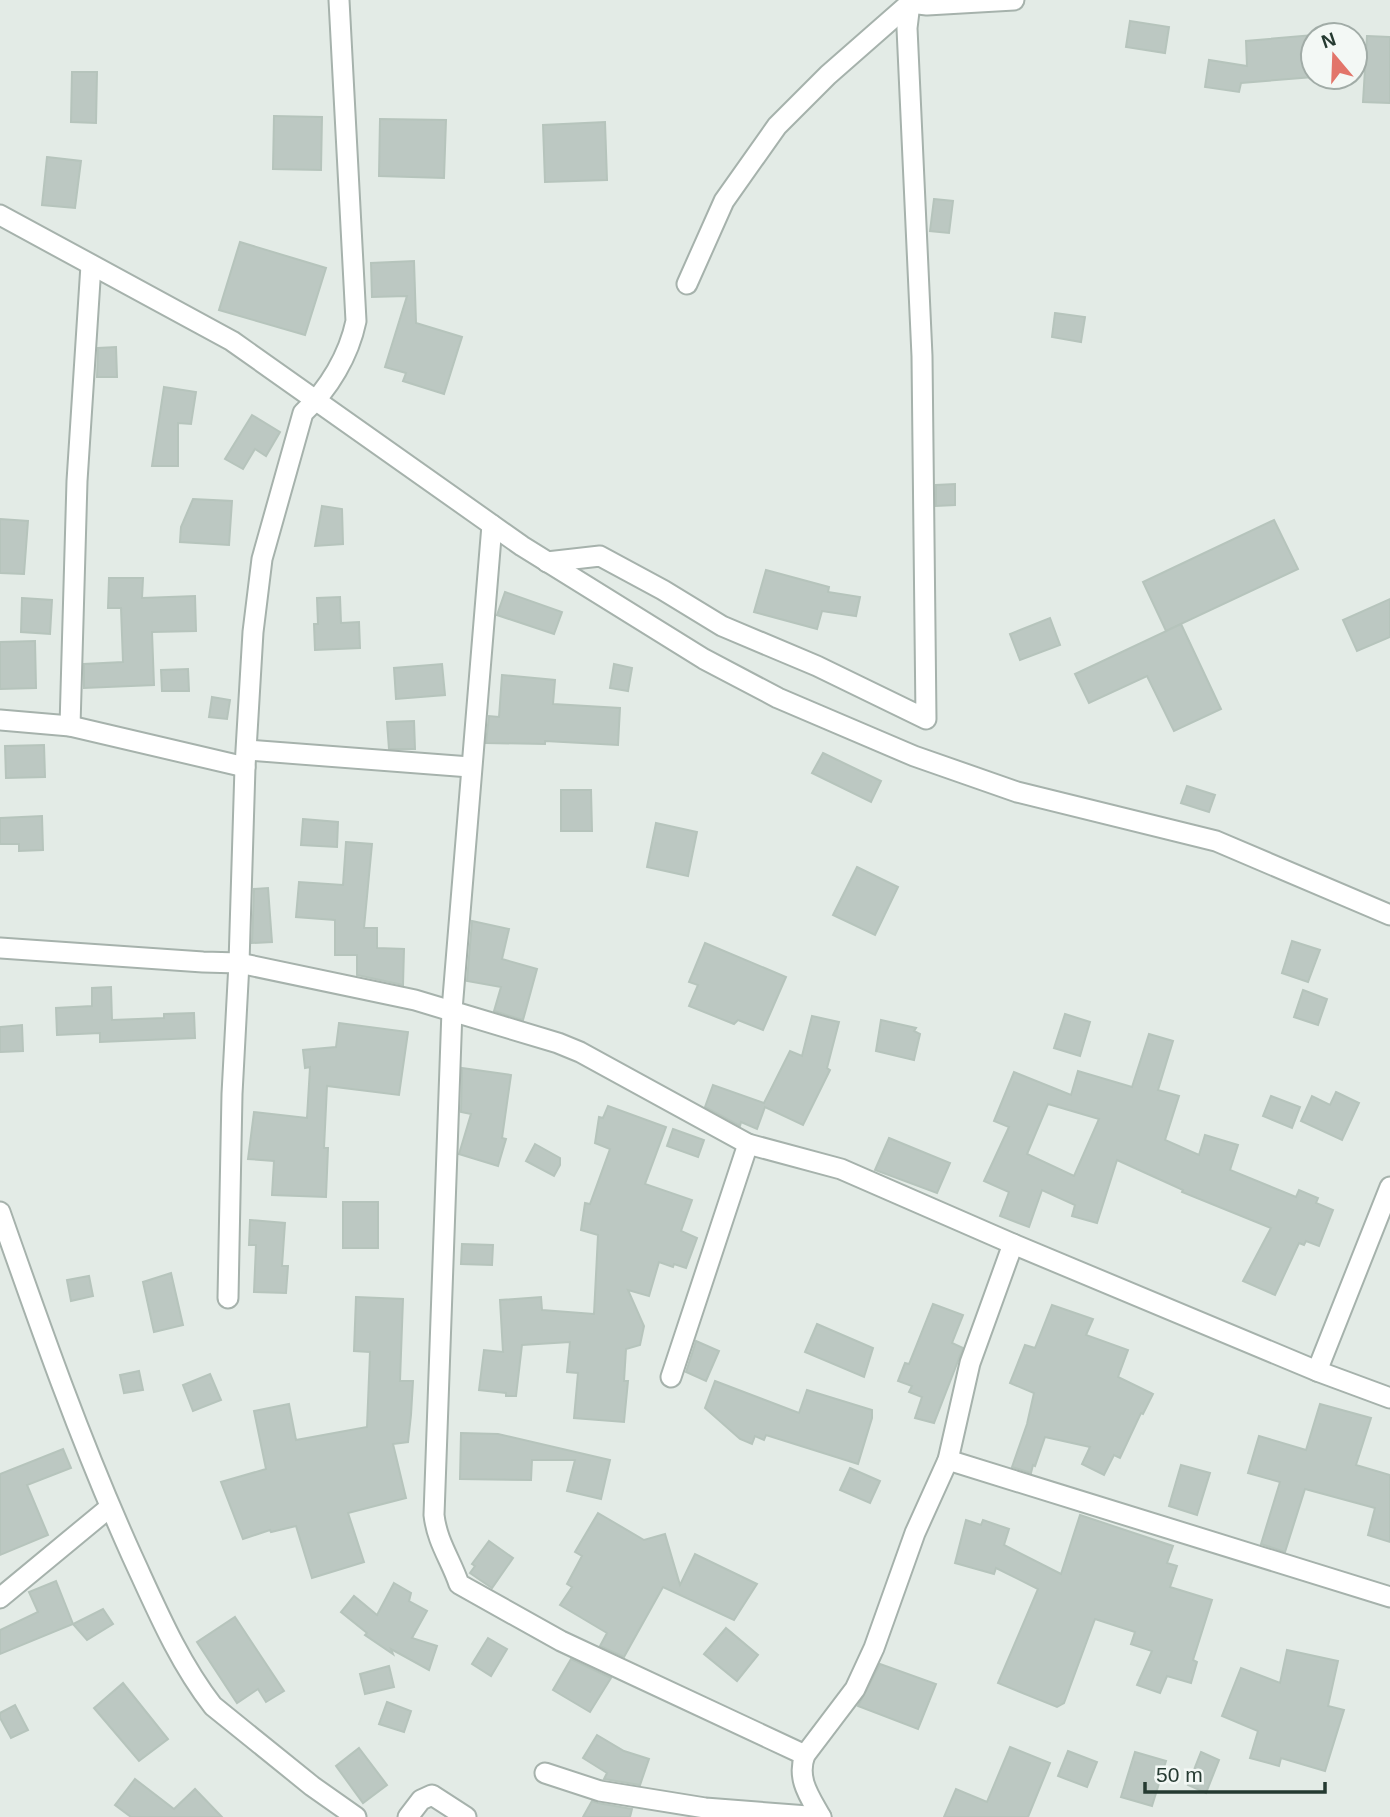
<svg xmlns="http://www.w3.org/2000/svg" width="1390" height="1817" font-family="Helvetica,sans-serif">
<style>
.building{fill:#bcc8c2;stroke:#b6c4bc;stroke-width:2;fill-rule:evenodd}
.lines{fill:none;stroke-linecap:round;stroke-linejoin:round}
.street-casing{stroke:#a6b2ac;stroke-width:23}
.street{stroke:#fff;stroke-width:19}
</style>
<rect width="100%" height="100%" fill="#e3ebe6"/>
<!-- building -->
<g class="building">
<polygon points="1130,21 1169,27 1165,53 1126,47"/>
<polygon points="1313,35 1313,77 1241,83 1239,92 1205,87 1209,60 1247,66 1246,41"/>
<polygon points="1367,36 1390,37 1390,103 1363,102"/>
<polygon points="72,72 97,72 96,123 71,122"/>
<polygon points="274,116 322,117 321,170 273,169"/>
<polygon points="380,119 446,120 444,178 379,176"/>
<polygon points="605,122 607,180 545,182 543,125"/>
<polygon points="47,157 81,161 75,208 42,205"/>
<polygon points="934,199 953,201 949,233 930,231"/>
<polygon points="240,242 326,268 305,335 219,310"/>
<polygon points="414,261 416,323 462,337 444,394 403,381 406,373 385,367 407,296 372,297 371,263"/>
<polygon points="1055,313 1085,317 1081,342 1052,337"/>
<polygon points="116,347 117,377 97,377 98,348"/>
<polygon points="164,387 196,392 191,424 178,423 178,466 152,466"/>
<polygon points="252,415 280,432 266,456 255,449 243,469 225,459"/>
<polygon points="955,484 955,505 936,506 936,485"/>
<polygon points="193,499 232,501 229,545 180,542 181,527"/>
<polygon points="322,506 342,509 343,544 315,546"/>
<polygon points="0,519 28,521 24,574 0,573"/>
<polygon points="1274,520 1298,569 1166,631 1143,582"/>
<polygon points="766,570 829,587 828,592 860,597 856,616 822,611 817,629 754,612"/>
<polygon points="109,578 143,578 142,598 195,596 196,631 152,632 154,685 84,688 84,664 123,662 121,608 108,608"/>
<polygon points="505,592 562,612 554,634 497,615"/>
<polygon points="340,597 341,623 359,622 360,648 315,650 314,624 318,624 317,598"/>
<polygon points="22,598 52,600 50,634 21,632"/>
<polygon points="1390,599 1390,637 1357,651 1343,620"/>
<polygon points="1050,618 1060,645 1020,660 1010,634"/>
<polygon points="1181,624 1221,709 1174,731 1147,676 1089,703 1075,674"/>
<polygon points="35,641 36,688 0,689 0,642"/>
<polygon points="442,664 445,695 396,699 394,668"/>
<polygon points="614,664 632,668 628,691 610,688"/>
<polygon points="188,669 189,691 162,691 161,670"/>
<polygon points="502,675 555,680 553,704 620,708 618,745 545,741 545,744 486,743 489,716 499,717"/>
<polygon points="212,697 230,700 227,719 209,717"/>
<polygon points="414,721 415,749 389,749 387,722"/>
<polygon points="44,745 45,777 6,778 5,746"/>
<polygon points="823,753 881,781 871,802 812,773"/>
<polygon points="1187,786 1215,795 1209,812 1181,803"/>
<polygon points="561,790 591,790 592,831 561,831"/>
<polygon points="42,816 43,850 19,851 19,844 0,844 0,818"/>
<polygon points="303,819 338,822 337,847 301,845"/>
<polygon points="656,823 697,832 688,876 647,867"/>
<polygon points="346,842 372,844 364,928 377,928 377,948 404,949 403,985 357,975 357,955 335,955 335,920 296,917 299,882 343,885"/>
<polygon points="857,867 898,887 875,935 833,915"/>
<polygon points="268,888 272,942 252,943 254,889"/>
<polygon points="472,921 509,929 502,959 537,969 523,1020 494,1011 501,987 467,981"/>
<polygon points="1292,941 1320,950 1308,982 1282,973"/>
<polygon points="705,943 786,977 763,1030 738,1020 734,1024 689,1006 698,985 689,982"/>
<polygon points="111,987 112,1020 164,1018 164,1014 194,1013 195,1038 100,1042 100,1033 57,1035 56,1008 92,1006 92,988"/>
<polygon points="1303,990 1327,999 1318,1025 1294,1017"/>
<polygon points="1065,1014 1090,1022 1080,1056 1054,1048"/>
<polygon points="812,1016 839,1022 827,1068 830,1070 803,1125 765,1107 757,1129 741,1122 740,1126 705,1107 713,1085 764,1103 790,1051 802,1056"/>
<polygon points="881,1020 916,1028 914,1031 920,1034 914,1060 876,1051"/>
<polygon points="339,1023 408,1032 399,1095 327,1086 324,1148 328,1148 326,1197 272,1195 274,1161 248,1159 254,1112 307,1118 310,1067 305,1068 303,1050 336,1047"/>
<polygon points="22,1025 23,1051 0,1052 0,1027"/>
<path d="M1149 1034 1173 1041 1158 1090 1179 1096 1165 1140 1199 1155 1205 1135 1238 1145 1230 1170 1296 1197 1299 1190 1318 1198 1316 1203 1333 1210 1319 1246 1306 1241 1304 1245 1299 1243 1275 1295 1243 1281 1271 1228 1182 1192 1183 1190 1117 1160 1097 1223 1072 1216 1075 1205 1042 1190 1029 1227 1000 1216 1009 1192 984 1181 1009 1127 994 1121 1014 1072 1071 1095 1078 1071 1132 1087ZM1048 1104 1099 1119 1074 1176 1027 1154Z"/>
<polygon points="462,1068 511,1075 502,1138 506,1139 498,1166 459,1154 471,1114 461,1112"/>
<polygon points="1336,1092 1359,1103 1342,1140 1301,1121 1312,1096 1330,1105"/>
<polygon points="1271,1096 1300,1107 1292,1128 1263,1116"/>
<polygon points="608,1106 666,1127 645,1184 692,1200 681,1231 697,1238 686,1268 674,1264 673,1267 659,1262 649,1296 628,1290 644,1326 640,1345 626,1349 624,1381 628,1381 624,1422 574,1418 578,1373 567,1372 570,1342 522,1345 516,1396 506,1396 506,1393 479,1390 484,1350 503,1352 500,1300 541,1297 542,1310 594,1314 598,1235 581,1230 585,1203 590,1204 610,1149 595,1143 599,1117 603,1118"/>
<polygon points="673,1129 704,1140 698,1157 667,1146"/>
<polygon points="889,1138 950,1163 937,1193 875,1170"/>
<polygon points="535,1144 560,1158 560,1165 554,1176 526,1161"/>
<rect x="343" y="1202" width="35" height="46"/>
<polygon points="250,1220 285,1223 282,1266 288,1266 286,1293 254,1292 256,1245 249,1245"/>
<polygon points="462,1244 493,1245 492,1265 461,1264"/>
<polygon points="171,1273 183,1325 154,1332 143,1282"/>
<polygon points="89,1276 93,1296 71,1301 67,1280"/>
<polygon points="356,1297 403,1299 400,1381 413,1381 411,1415 408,1442 393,1444 406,1498 348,1513 364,1562 312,1578 296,1526 271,1532 270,1530 243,1539 221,1482 266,1469 254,1411 289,1404 296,1440 367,1427 370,1352 354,1351"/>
<polygon points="933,1304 963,1315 952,1343 963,1348 934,1423 915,1418 922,1397 909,1392 912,1386 898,1381 905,1363 909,1364"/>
<polygon points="1052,1305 1093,1319 1086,1335 1128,1350 1118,1377 1153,1394 1143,1414 1141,1413 1120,1458 1114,1455 1104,1475 1082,1464 1090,1447 1045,1437 1035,1466 1033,1465 1031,1473 1012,1467 1027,1424 1034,1393 1010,1383 1025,1345 1035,1348"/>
<polygon points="817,1324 873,1348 864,1377 805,1352"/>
<polygon points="696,1341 719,1351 706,1381 686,1372"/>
<polygon points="139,1371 143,1390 124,1393 120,1375"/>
<polygon points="210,1374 221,1400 193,1411 183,1385"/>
<polygon points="715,1381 799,1413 807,1390 872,1410 872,1418 858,1464 766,1435 764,1440 755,1436 752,1444 740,1439 705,1408"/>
<polygon points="1320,1404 1371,1418 1356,1465 1390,1475 1390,1542 1368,1535 1375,1508 1305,1489 1285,1552 1261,1544 1280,1482 1248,1473 1259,1436 1306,1450"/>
<polygon points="461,1433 498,1434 610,1460 601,1499 567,1491 575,1460 532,1460 531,1480 460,1479"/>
<polygon points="63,1449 71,1468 27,1485 48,1535 0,1555 0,1474"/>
<polygon points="1181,1465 1210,1473 1197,1515 1169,1506"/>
<polygon points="850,1468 880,1481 870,1503 840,1490"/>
<polygon points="598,1513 644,1540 665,1534 680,1585 695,1554 757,1584 734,1620 663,1587 624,1657 600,1646 607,1633 560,1605 572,1587 567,1584 582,1556 575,1552"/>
<polygon points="1080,1515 1173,1546 1167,1563 1177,1566 1170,1587 1212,1600 1193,1660 1197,1662 1191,1683 1167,1676 1160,1693 1137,1685 1152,1651 1131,1644 1135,1632 1095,1619 1064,1703 1057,1707 998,1683 1038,1589 996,1568 994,1574 955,1563 966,1520 981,1525 983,1520 1009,1529 1004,1545 1061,1574"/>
<polygon points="489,1541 513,1558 492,1588 470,1573 475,1566 472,1564"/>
<polygon points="56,1581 73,1624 0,1654 0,1630 38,1612 29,1592"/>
<polygon points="394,1583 411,1593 409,1601 427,1611 412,1638 437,1646 429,1670 391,1649 393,1654 365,1635 367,1633 341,1612 354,1596 377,1615"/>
<polygon points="103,1609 113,1624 87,1640 73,1624"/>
<polygon points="235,1617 284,1691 266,1702 258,1689 237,1703 197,1642"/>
<polygon points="726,1628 758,1655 737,1681 704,1654"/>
<polygon points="488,1638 507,1649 491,1676 472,1664"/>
<polygon points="1287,1650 1338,1661 1328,1706 1344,1710 1325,1771 1281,1758 1279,1766 1250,1758 1258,1731 1222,1716 1241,1668 1280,1683"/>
<polygon points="571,1659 611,1678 590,1712 553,1690"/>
<polygon points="880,1664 936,1684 918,1729 858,1706"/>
<polygon points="389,1666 394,1687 365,1694 360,1674"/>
<polygon points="123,1683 168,1739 139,1761 94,1708"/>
<polygon points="387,1702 411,1711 404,1732 379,1724"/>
<polygon points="15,1705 28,1730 11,1738 0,1718 0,1713"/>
<polygon points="597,1735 624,1751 649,1759 640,1785 604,1779 607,1773 583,1758"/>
<polygon points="1010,1747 1050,1763 1028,1817 944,1817 956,1789 987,1802"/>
<polygon points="359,1748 387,1785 363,1803 336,1766"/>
<polygon points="1068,1751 1097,1762 1087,1787 1058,1776"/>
<polygon points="1135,1752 1166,1761 1152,1806 1121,1797"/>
<polygon points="1201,1752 1219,1760 1206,1793 1188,1785"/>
<polygon points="135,1779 174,1809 195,1789 222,1817 131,1817 115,1805"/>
<polygon points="592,1801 598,1803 632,1809 630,1817 583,1817"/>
</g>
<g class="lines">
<!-- street casing -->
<g class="street-casing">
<g id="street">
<polyline points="0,215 232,341 522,546 704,659 778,698 914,756 1017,792 1216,841 1390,915"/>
<polyline points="687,284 724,201 777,126 828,75 910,3 927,5 1014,0"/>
<path d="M492 525 452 1010 434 1515C437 1542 451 1560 459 1584L561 1641 805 1755"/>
<polyline points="547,562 600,556 663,590 722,626 817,666 926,719 922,356 907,28 910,3"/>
<polyline points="0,720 70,726 245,767"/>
<polyline points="70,726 77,481 91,265"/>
<polyline points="247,750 470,767"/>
<polyline points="0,948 203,962 239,963 415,1000 558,1043 580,1052 748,1144 841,1169 1013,1244 1317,1371 1390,1398"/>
<path d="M0 1212C41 1329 81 1443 132 1556 156 1608 178 1661 213 1706L312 1786 356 1817"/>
<path d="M228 1298 232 1094 239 963 245 767 253 632 262 559 303 413C329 389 349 355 356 321L339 0"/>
<polyline points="1317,1371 1390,1187"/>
<polyline points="671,1377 748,1144"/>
<polyline points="948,1460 1390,1597"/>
<polyline points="0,1598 110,1507"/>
<polyline points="545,1773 600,1791 705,1808 821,1817"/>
<polyline points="408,1817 421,1800 432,1795 466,1817"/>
<path d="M821 1817C810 1797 796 1779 805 1755L855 1689 874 1648 915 1533 948 1460 970 1363 1013 1244"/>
</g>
</g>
<!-- street -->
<use href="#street" class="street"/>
</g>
<!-- north arrow -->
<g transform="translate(1334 56) rotate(341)"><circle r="33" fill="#f3f8f5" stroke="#a1aca7" stroke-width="2"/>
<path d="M0-5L12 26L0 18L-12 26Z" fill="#e2756a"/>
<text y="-10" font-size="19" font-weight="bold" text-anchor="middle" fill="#253a31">N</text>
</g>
<!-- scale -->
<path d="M1145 1782v10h180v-10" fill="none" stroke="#253a31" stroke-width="3.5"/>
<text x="1156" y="1782" font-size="21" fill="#253a31" stroke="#f3f8f5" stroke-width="5" paint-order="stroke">50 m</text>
</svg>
